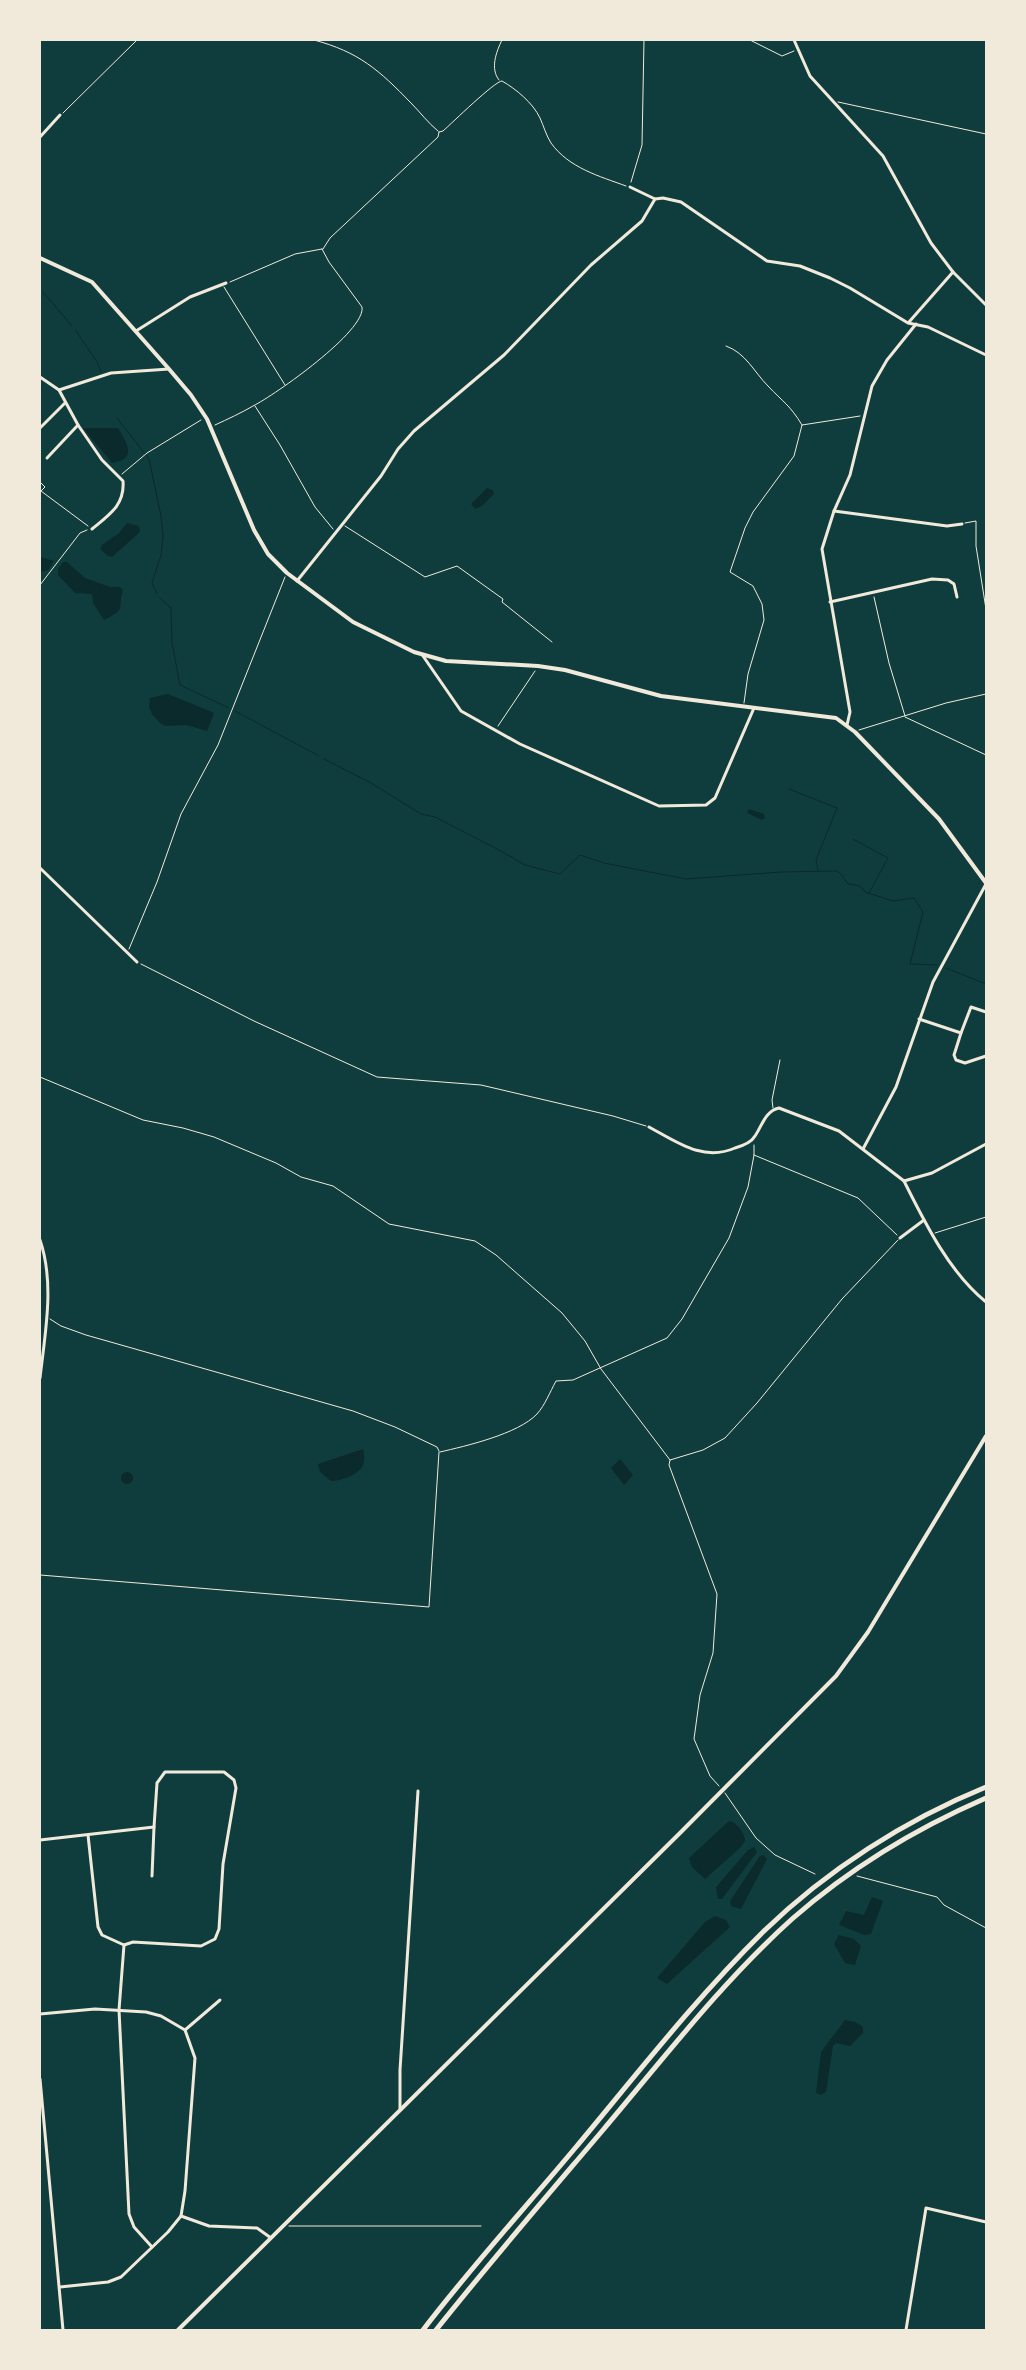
<svg xmlns="http://www.w3.org/2000/svg" width="1026" height="2370" font-family="Lato,sans-serif">
<style>
.water{fill:#0a2a2b}
.lines{fill:none;stroke-linecap:round;stroke-linejoin:round}
.stream{stroke:#0a2a2b;stroke-width:1}
.path{stroke:#f1e9da;stroke-width:1}
.service{stroke:#f1e9da;stroke-width:1}
.minor{stroke:#f1e9da;stroke-width:3}
.tertiary{stroke:#f1e9da;stroke-width:4}
.trunk{stroke:#f1e9da;stroke-width:5}
</style>
<rect width="100%" height="100%" fill="#0f3d3e"/>
<!-- water -->
<g class="water">
<path d="M83 428H118C127 443 138 459 112 463Z"/>
<polygon points="487,488 493,490 494,494 482,506 475,509 471,504"/>
<polygon points="127,523 139,526 140,532 112,557 108,556 100,549 102,545 119,533"/>
<polygon points="40,557 54,561 48,570 40,572"/>
<path d="M63 562H67L85 578 110 587H120L123 590C117 611 127 608 104 620L93 603 92 594 75 593 58 575V569Z"/>
<polygon points="168,694 214,713 207,731 186,725 166,726 160,723 152,714 149,707 150,698"/>
<polygon points="749,809 764,814 765,818 762,820 747,813"/>
<path d="M363 1449C364 1453 365 1458 364 1462 362 1474 342 1481 331 1481L320 1472 318 1464Z"/>
<polygon points="620,1459 633,1475 624,1485 611,1468"/>
<circle cx="127" cy="1478" r="6"/>
<path d="M729 1821C737 1822 745 1834 745 1841L740 1848 705 1879 692 1867 689 1858Z"/>
<polygon points="754,1847 757,1852 722,1899 718,1899 716,1887 748,1850"/>
<polygon points="763,1855 767,1859 741,1909 731,1906 730,1901 760,1856"/>
<polygon points="872,1897 883,1901 871,1934 864,1935 839,1925 846,1911 864,1915"/>
<polygon points="715,1916 726,1920 730,1927 667,1984 657,1978 705,1922"/>
<polygon points="839,1935 854,1939 861,1946 855,1965 845,1963 834,1944"/>
<polygon points="845,2020 855,2022 863,2027 863,2033 850,2046 836,2043 833,2046 826,2092 821,2095 816,2093 821,2052"/>
</g>
<g class="lines">
<!-- stream -->
<g class="stream">
<polyline points="43,292 72,326"/>
<polyline points="76,331 97,362 101,372"/>
<polyline points="117,418 149,459 161,516 163,536 161,555 152,583 157,594"/>
<polyline points="159,597 171,608 172,643 180,685 229,708"/>
<polyline points="235,711 319,756"/>
<path d="M324 759 371 783 421 814 435 817 499 850 525 865 560 874 580 855 604 863 686 879 781 872 837 871 841 874 848 884C856 885 861 885 865 892L893 901 914 898 923 912 910 964 937 965"/>
<polyline points="789,789 837,808 816,860 818,870"/>
<polyline points="853,839 888,858 869,893"/>
<polyline points="946,968 986,984"/>
</g>
<!-- path -->
<g class="path">
<path d="M314 40C359 52 379 70 411 103 420 112 428 123 438 131"/>
<polyline points="750,40 782,56 794,51"/>
<path d="M499 80C490 69 496 52 502 40"/>
<polyline points="838,102 986,134"/>
<polyline points="63,113 137,40"/>
<path d="M439 132 443 131C452 123 495 81 502 81 516 89 533 103 540 118 544 127 546 135 551 143 569 168 599 176 626 186"/>
<polyline points="631,182 642,145 644,40"/>
<polyline points="323,249 330,238 438,137 439,132"/>
<polyline points="230,282 295,254 322,249"/>
<polyline points="224,287 285,385"/>
<path d="M726 346C746 353 754 372 768 386 783 402 790 405 802 425"/>
<polyline points="255,406 280,445 315,507 333,529"/>
<path d="M215 425C228 419 241 413 253 406 275 395 366 331 362 307L329 262 322 249"/>
<polyline points="122,474 147,453 201,420"/>
<polyline points="40,482 45,487 41,491 88,526"/>
<polyline points="965,523 976,521 976,546 986,609"/>
<polyline points="345,526 425,577 457,566 503,599 502,602 552,642"/>
<polyline points="40,585 80,533 87,530"/>
<polyline points="874,597 889,663 905,716"/>
<polyline points="744,703 748,674 764,620 762,604 753,586 730,572 745,528 753,512 794,456 802,425 860,416"/>
<polyline points="905,717 986,755"/>
<polyline points="498,726 535,671"/>
<polyline points="859,730 946,703 986,694"/>
<polyline points="129,949 157,882 181,814 218,745 285,577"/>
<polyline points="141,964 254,1021 377,1077 481,1085 613,1116 646,1126"/>
<polyline points="40,1077 143,1120 183,1128 214,1137 276,1163 301,1177 333,1186 389,1224 475,1241 496,1255 562,1313 585,1341 601,1369 670,1460"/>
<polyline points="754,1155 858,1198 897,1235"/>
<polyline points="935,1233 986,1217"/>
<polyline points="50,1319 61,1326 86,1335 353,1411 395,1427 437,1447 439,1451"/>
<path d="M440 1452C466 1446 518 1434 537 1414 545 1405 550 1392 556 1381L573 1380 667 1338 682 1319 729 1238 748 1187 754 1155V1145"/>
<polyline points="40,1575 429,1607 439,1452"/>
<polyline points="719,1786 710,1776 694,1739 700,1695 713,1653 717,1594 669,1465 670,1460 703,1450 725,1438 757,1403 842,1299 898,1240"/>
<polyline points="725,1793 756,1838 775,1855 815,1874"/>
<polyline points="857,1876 937,1897 944,1905 986,1928"/>
<polyline points="289,2226 481,2226"/>
</g>
<!-- service -->
<polyline class="service" points="773,1108 772,1100 780,1060"/>
<!-- minor -->
<g class="minor">
<polyline points="794,40 810,76 883,156 931,243 953,272 986,305"/>
<polyline points="40,137 60,115"/>
<polyline points="630,187 655,199"/>
<polyline points="909,322 953,272"/>
<polyline points="136,331 190,297 226,283"/>
<polyline points="40,377 59,390 111,373 169,369"/>
<path d="M78 425 102 460 123 481C125 505 109 515 92 529"/>
<polyline points="40,428 65,403"/>
<polyline points="47,458 78,425 59,390"/>
<polyline points="834,511 947,526 962,524"/>
<polyline points="297,581 381,476 398,449 414,431 504,355 591,265 642,221 655,199 663,198 681,202 767,261 800,266 830,278 850,288 908,323 928,327 986,355"/>
<polyline points="830,602 932,579 948,580 954,584 957,597"/>
<polyline points="423,656 461,711 520,744 659,806 706,805 715,798 754,708"/>
<polyline points="847,725 850,712 822,549 834,511 850,475 872,386 887,360 916,324"/>
<polyline points="40,868 137,962"/>
<polyline points="919,1019 961,1033 954,1055 956,1060 965,1063 986,1056"/>
<polyline points="961,1033 971,1007 986,1012"/>
<path d="M649 1127C677 1142 703 1162 735 1148 742 1146 751 1143 755 1136 762 1126 765 1111 779 1108L839 1131 904 1181 932 1173 986 1144"/>
<polyline points="863,1149 896,1087 933,982 986,884"/>
<path d="M904 1181C925 1223 949 1272 986 1302"/>
<polyline points="900,1238 924,1220"/>
<path d="M40 1240C55 1284 45 1333 40 1378"/>
<polyline points="88,1835 98,1927 102,1935 124,1945 119,2010 129,2214 134,2227 152,2247"/>
<polyline points="40,1840 154,1827 152,1876"/>
<polyline points="124,1945 133,1942 201,1946 215,1939 219,1929 223,1864 236,1788 234,1780 224,1772 165,1772 157,1783 154,1827"/>
<polyline points="40,2014 95,2009 146,2012 161,2016 185,2030 195,2058 185,2191 181,2216 168,2232 121,2277 108,2282 60,2287"/>
<polyline points="185,2030 220,2000"/>
<polyline points="40,2079 63,2330"/>
<polyline points="400,2109 400,2070 418,1791"/>
<polyline points="181,2216 209,2226 257,2228 271,2238"/>
<polyline points="906,2330 926,2208 986,2222"/>
</g>
<!-- tertiary -->
<g class="tertiary">
<polyline points="40,258 92,282 169,369 191,395 207,419 254,530 268,554 287,573 353,622 414,652 446,661 538,666 565,670 661,696 836,718 855,732 939,819 986,883"/>
<polyline points="178,2330 681,1832 836,1676 868,1632 986,1436"/>
</g>
<!-- trunk -->
<g class="trunk">
<path d="M423 2330C471 2267 525 2208 576 2147 637 2074 696 1998 764 1931 827 1870 905 1820 986 1787"/>
<path d="M436 2330C490 2262 547 2196 603 2130 664 2058 722 1982 792 1919 849 1869 917 1828 986 1798"/>
</g>
</g>
<!-- border -->
<rect width="1026" height="2370" fill="none" stroke="#f1e9da" stroke-width="82"/>
</svg>
